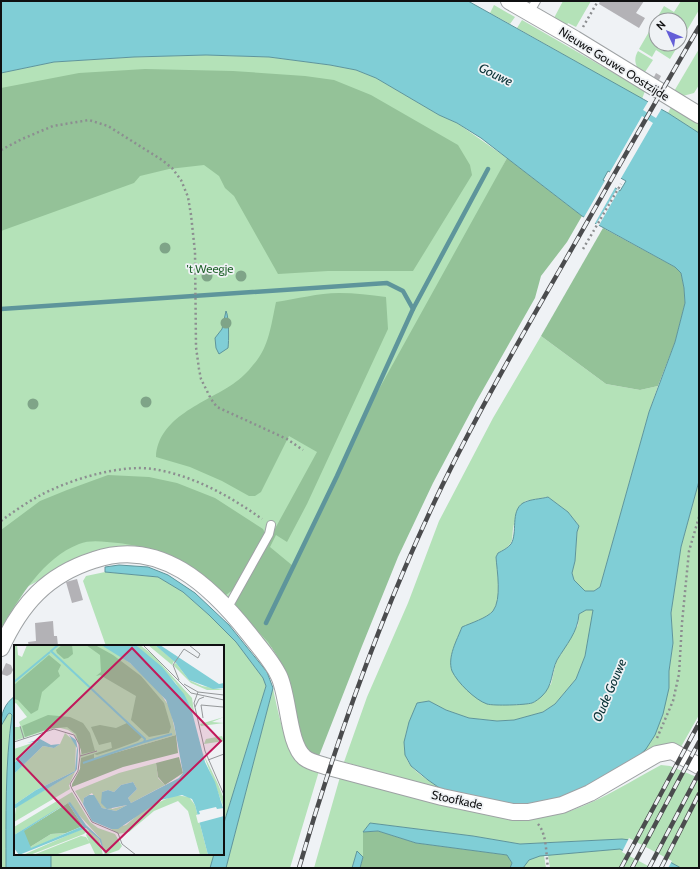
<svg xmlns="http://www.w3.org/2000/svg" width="700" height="869" font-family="Cabin,sans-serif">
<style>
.green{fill:#b4e2b8}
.forest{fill:#94c298}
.water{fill:#80ced6;stroke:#5e959b;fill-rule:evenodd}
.pier{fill:#eff2f5}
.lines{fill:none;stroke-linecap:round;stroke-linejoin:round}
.stream{stroke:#5e959b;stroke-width:4.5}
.building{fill:#b3b2b6}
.lane-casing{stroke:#9ea2a4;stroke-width:10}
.street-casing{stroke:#9ea2a4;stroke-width:18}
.path{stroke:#8c8e90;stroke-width:2.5;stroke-dasharray:2 3;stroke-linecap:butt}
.lane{stroke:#fff;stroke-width:8}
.street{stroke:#fff;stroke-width:16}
.rail-casing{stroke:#4b4c4e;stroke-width:4.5}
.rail{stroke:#eff2f5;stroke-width:3;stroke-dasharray:9;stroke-linecap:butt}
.tree{fill:#7fa488}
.labels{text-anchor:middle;stroke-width:3.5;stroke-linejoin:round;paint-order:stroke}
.street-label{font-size:12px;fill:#0f1011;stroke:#eff2f5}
.park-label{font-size:12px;fill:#24652f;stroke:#eff2f5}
.water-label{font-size:13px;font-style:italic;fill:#083034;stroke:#eff2f5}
.inset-river{fill:none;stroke:#80ced6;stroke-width:2}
.inset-road{fill:none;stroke:#95989a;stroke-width:1}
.view{fill:#c2185b;fill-opacity:0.15;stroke:#c2185b;stroke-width:2}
.inset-edge{fill:none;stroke:#0f1011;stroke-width:2}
</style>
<rect width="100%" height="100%" fill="#eff2f5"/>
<!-- green -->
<g class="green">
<polygon points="563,1 591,1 576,27 568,23 567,25 554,18"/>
<polygon points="681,1 699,1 699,10 680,42 680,20 656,20 656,44 679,44 670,59 656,50 652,57 639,49 664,6 674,12"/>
<polygon points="494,5 515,17 510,24 490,13"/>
<polygon points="522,20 645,91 642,99 517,28"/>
<polygon points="699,49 699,85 694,93 679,97 673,93"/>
<path d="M638 51 653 60 645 72 647 80C639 71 631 63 638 51Z"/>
<polygon points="206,55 269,57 330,65 356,70 376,78 439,115 457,123 507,158 300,570 270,651 202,582 117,548 79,558 27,587 1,631 1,73 54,62 134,57"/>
<polygon points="671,107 699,121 699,133 668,113"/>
<path d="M541 336 606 384 640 390 658 386 649 412 600 587 594 591H585L574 580 572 573 575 561 577 532 579 526 568 512 548 497 525 501C522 508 517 515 515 521 509 538 519 542 498 553L496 557C497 572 502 599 493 611 487 618 470 624 462 627L451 657 487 704 513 705 533 703 551 684 556 662 578 625 579 614 586 610H594L585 656 576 679 555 704 543 712 514 720 497 721 469 718 446 710 429 701 417 703C410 721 396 748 411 766 419 775 431 782 441 789L344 762 367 697 408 603 439 521 493 418Z"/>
<polygon points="699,481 699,715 677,754 630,764 669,688 669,671 673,643 671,613 681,547"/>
<polygon points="105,572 158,577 183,592 209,615 236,642 263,678 266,686 223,826 223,646 106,646 83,581 86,576"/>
<path d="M273 688C276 704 287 754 298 763 304 768 312 769 319 771L290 868H226Z"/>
<path d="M10 713 12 715C5 765 6 817 6 868H1V726L4 719Z"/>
<path d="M661 765 670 766 699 778V868H681L630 840 622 839 520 844 473 836 370 823 363 832V857L357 852 352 868H314L340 777 518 819C537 817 556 816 573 810 603 799 633 780 661 765Z"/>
<polygon points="620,849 656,868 550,868 548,855"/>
<polygon points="51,854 214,854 210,868 51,868"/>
<path d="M544 855 546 868H523C527 859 535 856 544 855Z"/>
</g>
<!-- forest -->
<g class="forest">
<polygon points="145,69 233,71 305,76 334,80 371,95 458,145 470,165 472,175 413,271 328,271 278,274 234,196 225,188 219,176 204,165 169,169 140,176 134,183 1,231 1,88 79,73"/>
<path d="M507 158 582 216 567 242 541 276 535 298 476 402 433 483 398 557 362 646 319 756 308 752 303 747 292 697 277 656 268 642 235 607 237 598 317 452 289 436 261 492 255 496H249L222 481 190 467 156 457C158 417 205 403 233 384 240 379 248 372 253 365 269 348 271 325 276 302 297 299 318 293 339 293 355 293 370 295 386 297L388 329 307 504 287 542 276 535 270 547 293 566 306 543 368 409Z"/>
<polygon points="603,228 675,267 681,273 684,288 685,303 675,342 658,386 640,390 606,384 541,336"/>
<path d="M108 475 149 477 177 483 215 498 263 529 265 533 234 589 226 595H220C202 582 182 565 163 554 153 549 129 544 118 543 106 542 91 539 79 544 43 558 20 597 1 628V530L40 501 67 490Z"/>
<polygon points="378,831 416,843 507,855 512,863 510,868 360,868 363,857 363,832"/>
</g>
<!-- water -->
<g class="water">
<path d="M1 1H468L668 113 699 133V481L681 547 671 613 673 643 669 671V688L663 714 655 735 646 749 630 764 570 796 526 805 503 803 441 789 428 780 411 766 405 755 404 742 409 722 417 703 429 701 446 710 469 718 497 721 514 720 543 712 555 704 576 679 585 656 593 610H586L579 614C578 632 566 645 557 660 551 672 553 686 542 696 540 698 535 702 532 703 525 705 494 706 487 704 475 700 457 682 452 671 447 657 457 640 462 627 471 623 487 618 493 611 502 599 497 571 496 557L498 553C502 551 508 548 511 544 518 533 510 511 523 503 530 499 541 499 548 497L568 512 579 526 577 532 575 561 572 573 574 580 585 591H594L600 587 649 412 675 342 685 303 684 288 681 273 675 267 582 216 481 138 457 123 439 115 376 78 356 70 330 65 269 57 206 55 134 57 54 62 1 73ZM608 171 626 181 620 191 603 180Z"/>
<path d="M226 311C229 316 229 342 228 348L219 354 216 348 215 338 222 329Z"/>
<polygon points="119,565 148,567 168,575 195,593 229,625 267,672 273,688 226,868 210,868 214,854 223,854 223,826 266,686 263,678 236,642 209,615 183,592 158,577 105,572 105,567"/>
<path d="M15 696V854H51V868H6C6 817 5 765 12 715L10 713 8 714 1 726C1 714 4 704 15 696Z"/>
<polygon points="370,823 473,836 520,844 622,839 630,840 681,868 656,868 620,849 540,856 529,860 523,868 510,868 512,863 507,855 416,843 378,831 363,832"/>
<polygon points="357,851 363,857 360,868 352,868"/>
</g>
<!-- pier -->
<g class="pier">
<polygon points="649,100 662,108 656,118 643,110"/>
<polygon points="642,116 653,123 620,180 609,173 605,180 616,186 594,225 583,219"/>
<polygon points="617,189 619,190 598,227 595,226"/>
<polygon points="629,838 672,861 668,868 652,868 622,852"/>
</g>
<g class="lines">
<!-- stream -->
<g class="stream">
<polyline points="1,309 387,283 403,291 413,309 337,476 266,623"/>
<polyline points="413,309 488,169"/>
</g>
</g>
<!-- building -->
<g class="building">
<polygon points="600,1 644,1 636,13 645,18 639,28 599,4"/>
<polygon points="656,73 661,76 658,82 653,79"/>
<polygon points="77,579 83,600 72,603 66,582"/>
<polygon points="53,621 54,636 57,636 58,646 29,646 28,642 36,641 35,623"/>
<polygon points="6,663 11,665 13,670 11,674 7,676 1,674"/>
</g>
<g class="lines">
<!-- lane casing -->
<g class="lane-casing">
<g id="lane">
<polyline points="529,13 536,1"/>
<polyline points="227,609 269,534 271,525"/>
</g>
</g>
<!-- street casing -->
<g class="street-casing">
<g id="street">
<polyline points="509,1 575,39 699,115"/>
<path d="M1 648C21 604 47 575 94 560 160 537 211 586 249 634 259 647 272 661 279 676 289 697 288 745 305 758 310 762 319 764 325 766L442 797 513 812H528L562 805 590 793 657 754 672 751 699 766"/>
</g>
</g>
<!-- path -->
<g class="path">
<polyline points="583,27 598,1"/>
<polyline points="1,150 22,139 53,126 89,120 108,126 162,160 172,168 181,180 188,197 191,215 195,252 196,347 199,369 201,379 211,399 217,407 287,439 303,450"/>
<polyline points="583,249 621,184"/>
<path d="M1 521C13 512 26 503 39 496 68 480 120 464 153 469 192 475 230 496 262 519"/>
<polyline points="657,738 673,701 679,674 682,623 689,551 699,517"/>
<path d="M538 824C547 834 546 855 548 868"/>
</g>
<!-- lane -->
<use href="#lane" class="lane"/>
<!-- street -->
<use href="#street" class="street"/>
<!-- rail casing -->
<g class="rail-casing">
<g id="rail">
<path d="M299 868C337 737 383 609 442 486 480 408 523 334 566 259 610 182 654 104 699 27"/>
<polyline points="621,868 699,723"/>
<polyline points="632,868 699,742"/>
<polyline points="649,868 699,773"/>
<polyline points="661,868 699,794"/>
</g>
</g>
<!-- rail -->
<use href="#rail" class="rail"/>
</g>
<!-- trees -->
<g class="tree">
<circle cx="165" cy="248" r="5.5"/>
<circle cx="207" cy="276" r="5.5"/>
<circle cx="241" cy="276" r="5.5"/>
<circle cx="226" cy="323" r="5.5"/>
<circle cx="146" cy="402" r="5.5"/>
<circle cx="33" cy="404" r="5.5"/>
</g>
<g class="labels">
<!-- street labels -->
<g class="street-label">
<text transform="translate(614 64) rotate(32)" y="4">Nieuwe Gouwe Oostzijde</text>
<text transform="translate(457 800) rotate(12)" y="4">Stoofkade</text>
</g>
<!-- park labels -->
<g class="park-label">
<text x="210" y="273">'t Weegje</text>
</g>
<!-- water labels -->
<g class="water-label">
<text transform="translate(496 74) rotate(26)" y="5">Gouwe</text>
<text transform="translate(609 690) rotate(-67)" y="5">Oude Gouwe</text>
</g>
</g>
<!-- overview -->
<g transform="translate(14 645)">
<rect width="210" height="210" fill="#eff2f5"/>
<path d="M0 0H3L4 10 8 12 13 0H87L97 5 116 18 145 46 156 63 162 90 104 107 66 122 67 104 60 89 54 85 43 82 0 96V82H7L5 77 13 72 2 58 0 59ZM122 0H126L139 10 178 53 180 67 161 37ZM134 0H141L146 4 160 16 158 20ZM162 18 175 35 188 41 210 45H193L177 38 159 20ZM210 72 198 77 210 78 187 81 186 79ZM51 88 62 98 61 126 22 145 0 160V129L29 101 40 103 46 99ZM208 91 210 96 190 99 192 94ZM24 96 18 101 0 118V104ZM188 106 204 139 210 154V163ZM142 118 144 133 151 140 117 158 114 153 123 144 119 137 107 140 100 147 94 145 88 147 98 164 113 160 102 166 88 163 78 148 70 153 69 159 61 146 105 128ZM61 127 55 140 56 144 0 177 2 162ZM58 147 76 177 84 183 101 189 108 201 105 205 91 210 86 193 54 158 0 190V182ZM161 150 175 152 181 160 194 210H186L174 166 164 156 140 166 115 187 104 189 97 184 112 180 132 163ZM70 183 74 185 70 189 16 210H9ZM75 185 85 194 89 210 81 209 72 190ZM52 188 17 204 16 202 37 189ZM67 191 72 192 76 198 41 210H19Z" fill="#b4e2b8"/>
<path d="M48 0H58L59 9 54 13 50 14 43 8 42 5ZM72 0H81L99 10 127 31 150 58 157 82 155 88 135 92 117 75 122 51 86 30 82 31 87 27 86 10ZM35 10 47 20 44 26 46 31 28 47 24 65 17 69 4 55 0 54V40ZM34 70 56 72 69 78 76 88 81 106 68 109 62 89 53 82 34 84 11 92 8 81ZM113 78 128 92 124 96 105 103 83 110 80 109V114L162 90 164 108 109 122 58 142V139L66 124 67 113 98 103 97 97 85 100 77 82 86 80 102 83ZM165 112 169 128 151 140 144 132 142 118ZM54 158 69 181 52 188 37 189 16 202 9 186Z" fill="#94c298"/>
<path d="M87 0H122L148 22 170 49 177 63 191 117 201 137 210 166V210H194L181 160 178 154 168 150 147 155 104 184H97L78 176 69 159 70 153 75 150H80L88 163 102 166 113 160 93 164 87 158 88 147 94 145 100 147 107 140 119 137 123 144 114 153 117 158 165 133 169 128 160 79 152 55 116 18ZM141 0H146L205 39 210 38V43L199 44 175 35 162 18ZM55 90 62 95 64 105 63 124 61 127 0 164V160L22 145 61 126 63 103ZM26 94 37 100 46 99 40 103 29 101 0 129V118L24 96 13 98ZM56 157 72 180 87 194 91 210 85 194 72 183 5 210 0 203V190L51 159 10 186 17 203 69 181 54 158Z" fill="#80ced6"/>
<path d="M202 162 203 164 210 163V171L184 178 182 170 186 169 185 166Z" fill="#eff2f5"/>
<path class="inset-river" d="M44 0 37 6 131 94 130 97 69 118M0 37 36 7M130 97 158 89"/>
<path class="inset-road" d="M129 0 177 48 210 55M165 35 159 20 170 4 184 13 186 9 175 0M170 39 184 47 210 50M184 47 180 58 191 106 210 150M181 62 185 54 190 52M189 73 187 60 209 62M6 81 10 94M0 97 40 84 60 90 65 99 66 111 64 126 56 139 58 144 78 177 104 188 108 199 122 210M66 111 83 106M194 115 210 109"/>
<path class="view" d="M118 3 207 96 92 207 3 114Z"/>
<rect width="210" height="210" class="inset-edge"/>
</g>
<!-- border -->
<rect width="700" height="869" fill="none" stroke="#0f1011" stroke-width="4"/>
<!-- north arrow -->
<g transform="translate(668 32) rotate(314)"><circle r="19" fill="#eff2f5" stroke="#95989a"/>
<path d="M0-3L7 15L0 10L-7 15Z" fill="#645ed7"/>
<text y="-6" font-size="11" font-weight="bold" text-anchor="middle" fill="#0f1011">N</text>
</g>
</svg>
